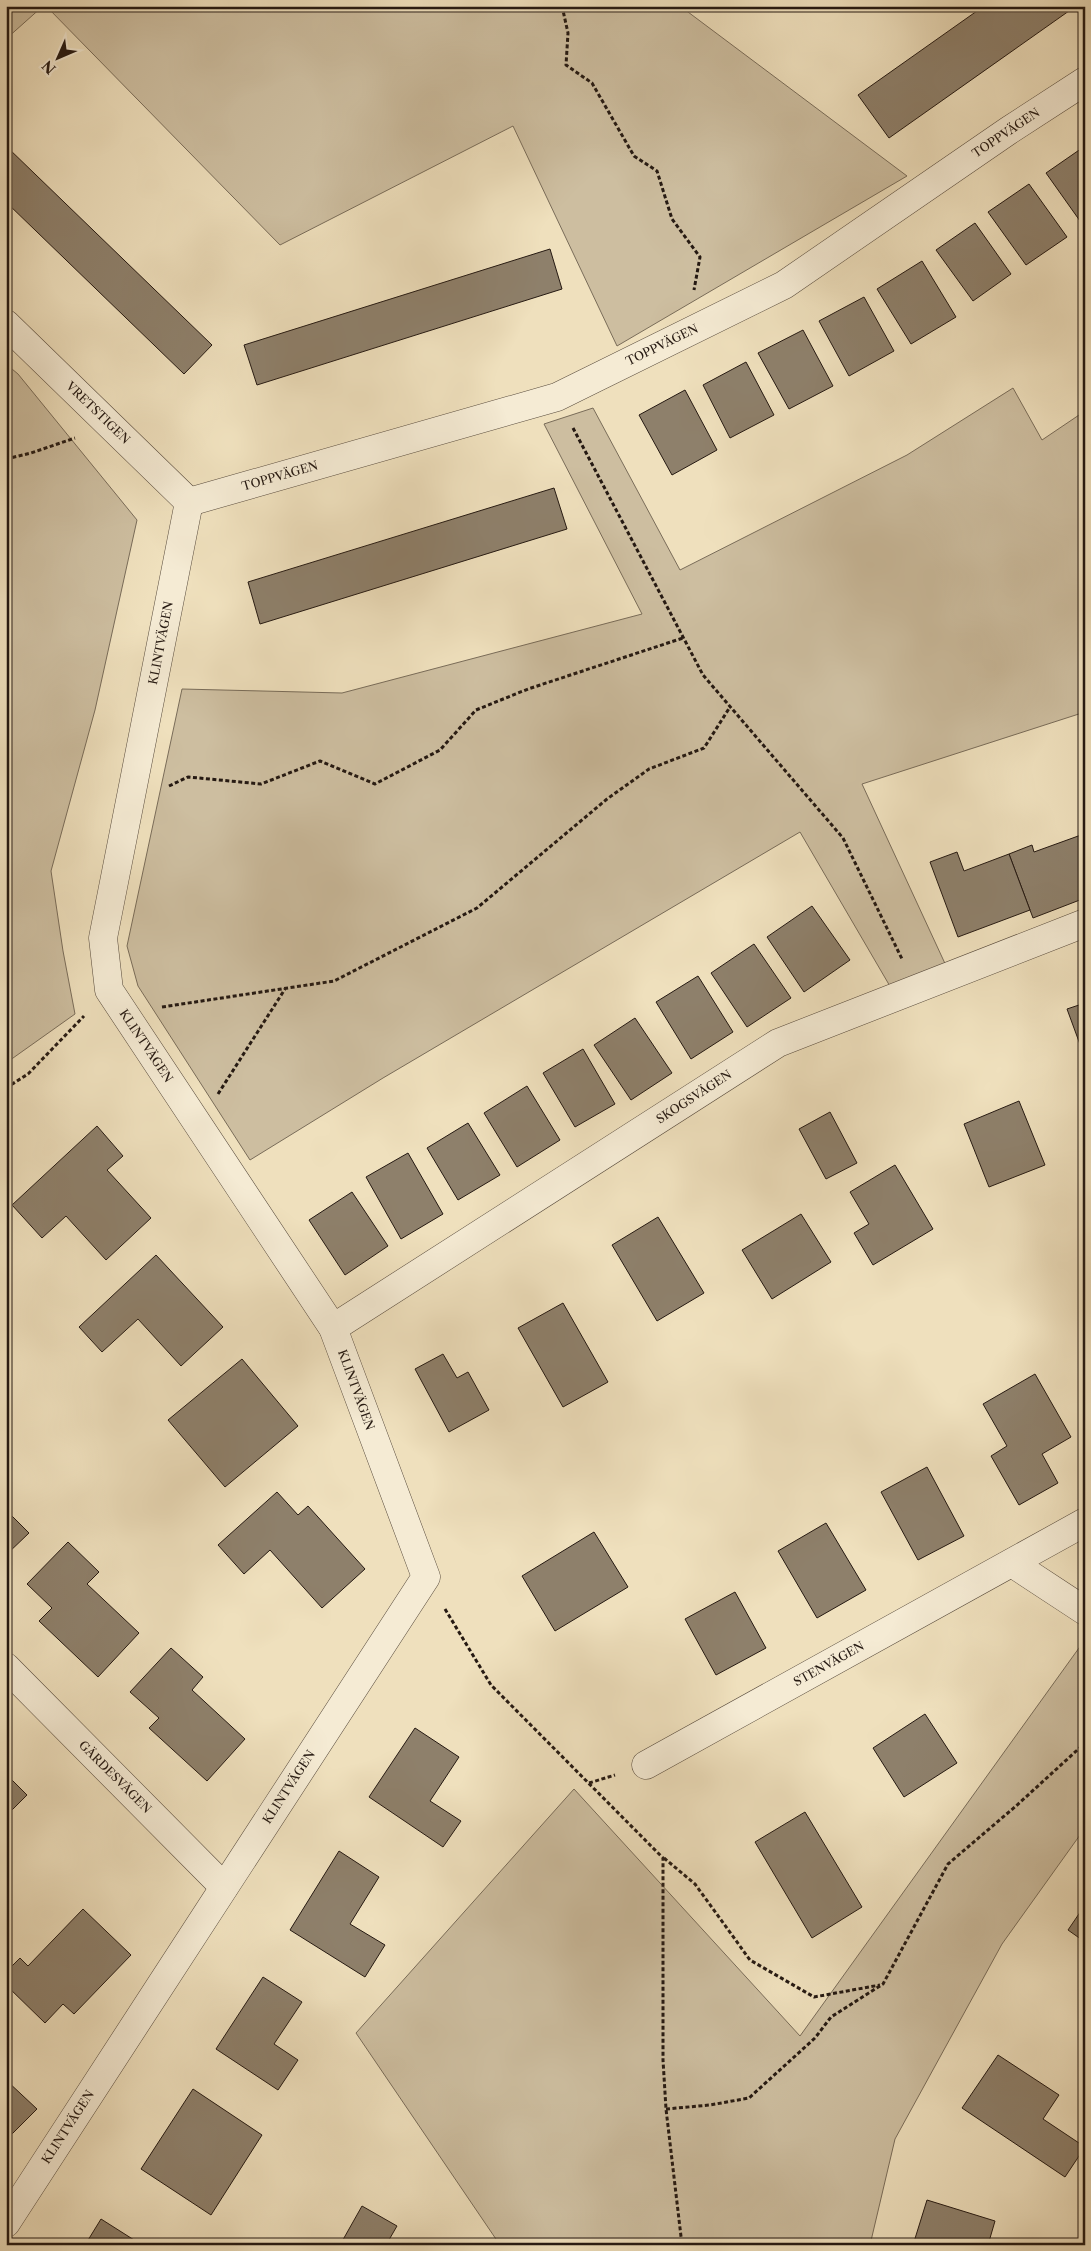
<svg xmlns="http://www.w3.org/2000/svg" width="1091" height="2251" font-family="'Libre Caslon Text',serif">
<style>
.green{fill:#cdbea0;stroke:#796c59}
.building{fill:#8e806b;stroke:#251912}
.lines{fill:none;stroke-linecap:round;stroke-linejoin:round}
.minor-casing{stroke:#584b3d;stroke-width:29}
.path{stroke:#251912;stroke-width:3;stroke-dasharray:4 2.5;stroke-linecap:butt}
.minor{stroke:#f5ebd4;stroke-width:28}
.labels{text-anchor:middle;stroke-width:5;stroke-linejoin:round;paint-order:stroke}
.street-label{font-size:12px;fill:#251912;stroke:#f5ebd4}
</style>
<rect width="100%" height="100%" fill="#efe0bd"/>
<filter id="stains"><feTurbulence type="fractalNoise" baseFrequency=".004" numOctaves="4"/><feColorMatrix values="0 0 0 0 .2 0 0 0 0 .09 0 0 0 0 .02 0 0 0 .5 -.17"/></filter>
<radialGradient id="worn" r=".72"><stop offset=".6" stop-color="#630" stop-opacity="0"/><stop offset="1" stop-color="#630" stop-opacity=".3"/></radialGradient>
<!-- green -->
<g class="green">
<polygon points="6,6 43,6 6,39"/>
<polygon points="46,6 680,6 907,176 617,346 513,126 280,245"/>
<polygon points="6,364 18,374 137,520 95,710 51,871 63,951 75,1014 6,1063"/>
<polygon points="1013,388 1042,440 1085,411 1085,712 862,784 948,970 891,988 800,832 383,1078 250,1160 138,986 127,946 182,689 342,693 642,614 544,424 593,408 680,570 907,455"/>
<polygon points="1084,1641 1085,1828 1002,1944 895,2139 870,2245 500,2245 356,2033 574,1789 800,2036"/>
</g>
<!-- building -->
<g class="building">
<polygon points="984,6 1076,6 889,138 858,95"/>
<polygon points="6,146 212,345 184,374 6,202"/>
<polygon points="1085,146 1085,228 1046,173"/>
<polygon points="1029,184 1067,237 1026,265 988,212"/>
<polygon points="975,223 1011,274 973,301 936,250"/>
<polygon points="550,249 562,289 257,385 244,345"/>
<polygon points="922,261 956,317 911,344 877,289"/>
<polygon points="864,297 894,351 849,376 819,321"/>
<polygon points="803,330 833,386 789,409 758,353"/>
<polygon points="746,362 774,415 730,438 703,385"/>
<polygon points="685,390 717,450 672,475 639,415"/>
<polygon points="554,488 567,529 260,624 248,582"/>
<polygon points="1081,835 1085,844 1085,898 1033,918 1009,854 1032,845 1034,852"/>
<polygon points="957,852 964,871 1009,854 1030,910 958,937 930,862"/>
<polygon points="812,906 850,960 804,992 767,937"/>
<polygon points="754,944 791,998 747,1027 711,973"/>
<polygon points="698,976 733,1032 691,1059 656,1002"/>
<polygon points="1085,1003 1085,1058 1067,1009"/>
<polygon points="635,1018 672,1073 631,1100 594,1045"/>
<polygon points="583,1049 615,1104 575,1127 543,1073"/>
<polygon points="527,1086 560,1140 517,1167 484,1113"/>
<polygon points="1019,1101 1045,1165 989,1187 964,1124"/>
<polygon points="830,1112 857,1163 826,1179 799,1129"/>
<polygon points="468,1123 500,1175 458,1200 427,1148"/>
<polygon points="97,1126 123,1156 107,1170 151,1218 106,1260 66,1216 42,1238 12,1205"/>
<polygon points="408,1153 443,1214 401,1239 366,1177"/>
<polygon points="895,1165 933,1229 873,1265 854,1233 869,1224 850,1192"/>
<polygon points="352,1192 388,1246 345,1275 309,1220"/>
<polygon points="801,1214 831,1262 772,1299 742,1250"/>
<polygon points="658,1217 704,1293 657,1321 612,1245"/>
<polygon points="156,1255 223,1327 181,1366 138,1319 102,1352 79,1327"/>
<polygon points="563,1303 608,1382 563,1407 518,1328"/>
<polygon points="443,1354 457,1378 468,1372 489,1410 449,1432 415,1369"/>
<polygon points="242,1359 298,1426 225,1487 168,1420"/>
<polygon points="1035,1374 1071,1437 1042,1454 1058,1483 1019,1505 991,1456 1007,1446 983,1404"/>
<polygon points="927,1467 964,1536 918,1560 881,1492"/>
<polygon points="277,1492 298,1515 308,1506 365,1569 322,1608 270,1550 244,1574 218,1545"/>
<polygon points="6,1510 29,1533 6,1555"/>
<polygon points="826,1523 866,1590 817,1618 778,1551"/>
<polygon points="594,1532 628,1587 555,1631 522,1576"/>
<polygon points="68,1542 99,1572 87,1584 139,1633 98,1677 39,1621 52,1608 27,1584"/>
<polygon points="735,1592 766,1648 716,1675 685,1619"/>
<polygon points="171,1648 203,1677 192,1690 245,1739 207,1781 149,1728 159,1718 130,1692"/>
<polygon points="925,1714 957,1763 904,1797 873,1748"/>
<polygon points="415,1728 459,1757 430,1801 461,1821 443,1847 369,1797"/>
<polygon points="6,1774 27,1795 6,1816"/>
<polygon points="805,1812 862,1907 812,1938 755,1842"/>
<polygon points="339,1851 379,1877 350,1924 385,1945 365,1977 290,1930"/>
<polygon points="1085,1905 1085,1942 1068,1930"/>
<polygon points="83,1909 131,1955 74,2014 63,2004 45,2023 6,1985 6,1972 20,1958 28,1966"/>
<polygon points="263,1977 302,2002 274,2044 298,2060 278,2090 216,2049"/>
<polygon points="998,2055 1059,2095 1043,2119 1085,2147 1065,2177 962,2108"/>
<polygon points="6,2080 37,2109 6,2140"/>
<polygon points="193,2089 262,2135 211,2215 141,2169"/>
<polygon points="927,2200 995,2221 988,2245 913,2245"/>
<polygon points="362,2206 397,2226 386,2245 340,2245"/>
<polygon points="101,2219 142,2245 85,2245"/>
</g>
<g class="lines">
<!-- minor casing -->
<g class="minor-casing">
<g id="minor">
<polyline points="6,324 189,502"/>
<polyline points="189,502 557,397 784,285 1008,131 1085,81"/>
<polyline points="333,1328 778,1043 1085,923"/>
<polyline points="1012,1563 1085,1611"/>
<polyline points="6,1667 224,1887"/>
<polyline points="646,1765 1085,1522"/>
<polyline points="6,2223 426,1577 333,1328 109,990 103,938 189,502"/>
</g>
</g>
<!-- path -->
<g class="path">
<polyline points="562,6 568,33 566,65 592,83 634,156 657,171 672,219 700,257 694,290"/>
<polyline points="573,428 703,675 843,838 902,959"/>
<polyline points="6,459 31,453 75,438"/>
<polyline points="169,786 188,777 261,784 320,761 375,784 440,750 476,710 528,689 683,638"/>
<polyline points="162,1007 334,981 477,908 607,799 649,769 704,748 730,707"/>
<polyline points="6,1088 28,1074 84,1016"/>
<polyline points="218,1094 285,989"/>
<polyline points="445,1609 491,1685 663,1858 663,2060 666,2109 682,2245"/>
<polyline points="589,1783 615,1775"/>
<polyline points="664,1858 695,1884 750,1960 814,1997 880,1985"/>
<polyline points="666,2109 710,2105 749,2098 815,2038 831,2017 883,1984 948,1864 1016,1806 1085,1743"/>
</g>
<!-- minor -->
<use href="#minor" class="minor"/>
</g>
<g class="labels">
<!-- street labels -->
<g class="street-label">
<text transform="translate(1006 133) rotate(-34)" y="4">TOPPVÄGEN</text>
<text transform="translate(662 345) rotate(-26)" y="4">TOPPVÄGEN</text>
<text transform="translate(98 413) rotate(44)" y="4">VRETSTIGEN</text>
<text transform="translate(280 476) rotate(-16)" y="4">TOPPVÄGEN</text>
<text transform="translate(161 643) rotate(-79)" y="4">KLINTVÄGEN</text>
<text transform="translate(146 1046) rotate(56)" y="4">KLINTVÄGEN</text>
<text transform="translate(694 1097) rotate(-33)" y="4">SKOGSVÄGEN</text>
<text transform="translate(356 1390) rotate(70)" y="4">KLINTVÄGEN</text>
<text transform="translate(829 1664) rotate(-29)" y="4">STENVÄGEN</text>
<text transform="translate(115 1777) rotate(45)" y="4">GÄRDESVÄGEN</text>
<text transform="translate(289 1787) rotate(-57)" y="4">KLINTVÄGEN</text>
<text transform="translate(68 2127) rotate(-57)" y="4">KLINTVÄGEN</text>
</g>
</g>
<!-- margin -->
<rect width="1091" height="2251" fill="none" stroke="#efe0bd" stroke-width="25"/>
<rect x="8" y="8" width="1076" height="2236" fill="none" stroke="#251912" stroke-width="2.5"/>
<rect x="12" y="12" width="1066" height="2226" fill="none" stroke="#251912"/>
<!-- north arrow -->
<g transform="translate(58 58) rotate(225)" stroke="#f5ebd4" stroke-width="4" paint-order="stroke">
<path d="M0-4L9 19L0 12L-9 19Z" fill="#251912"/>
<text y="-8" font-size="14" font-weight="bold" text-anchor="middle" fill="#251912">N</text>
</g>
<rect width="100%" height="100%" filter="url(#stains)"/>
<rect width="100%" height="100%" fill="url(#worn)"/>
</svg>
